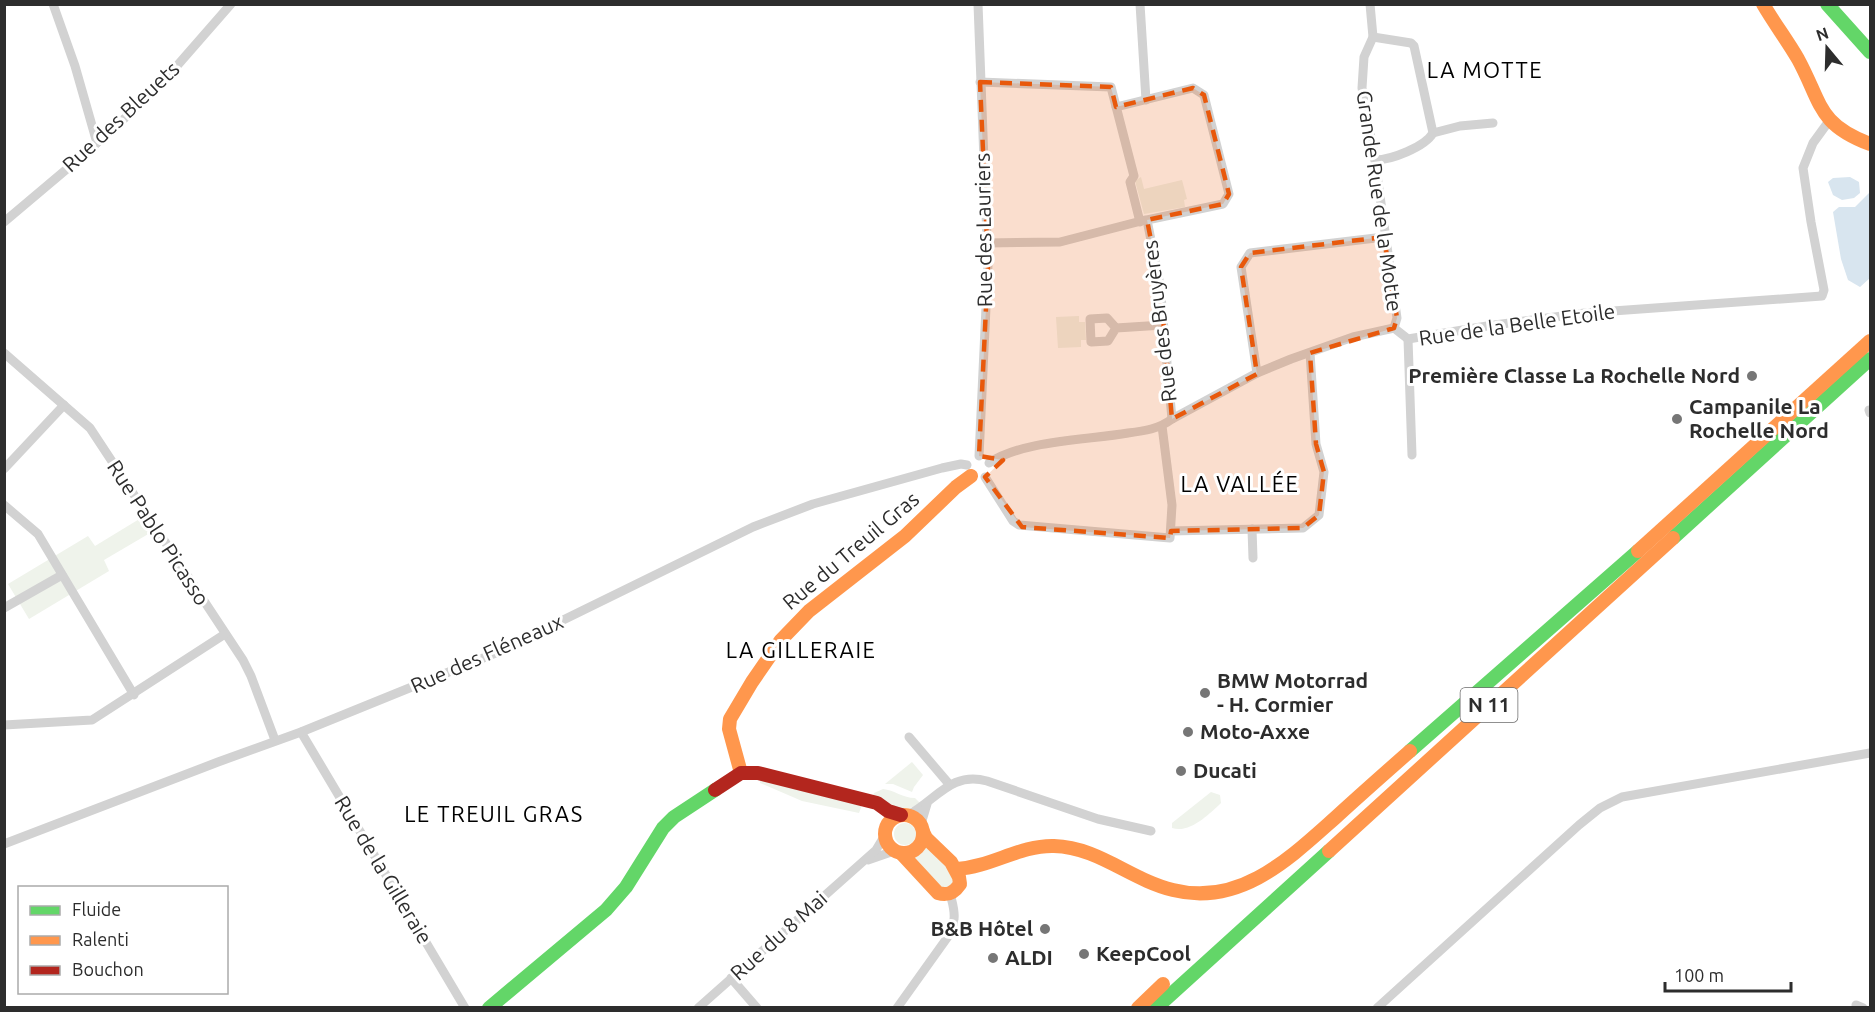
<svg xmlns="http://www.w3.org/2000/svg" width="1875" height="1012" font-family="Ubuntu,sans-serif">
<style>
.green{fill:#eff3eb}
.water{fill:#d8e5ef}
.lines{fill:none;stroke-linecap:round;stroke-linejoin:round}
.street{stroke:#d2d2d2;stroke-width:9}
.fast{stroke:#63d668;stroke-width:14}
.slow{stroke:#ff974d;stroke-width:14}
.jam{stroke:#b3261e;stroke-width:14}
.marked{fill:#e8590c;fill-opacity:0.2;stroke:#e8590c;stroke-width:4.5;stroke-dasharray:12 8;stroke-linejoin:round}
.poi-dot{fill:#767676;stroke:#fff;stroke-width:2}
.labels{text-anchor:middle;stroke-width:6;stroke-linejoin:round;paint-order:stroke}
.shield{fill:#fff;stroke:#6c6c6c;stroke-width:1.5}
.shield-label{font-size:20px;font-weight:bold;fill:#2d2d2d}
.street-label{font-size:21px;fill:#2d2d2d;stroke:#fff}
.poi-label{font-size:21px;font-weight:bold;fill:#2d2d2d;stroke:#fff;text-anchor:start}
.neighbourhood-label{font-size:22px;letter-spacing:1.5px;fill:#000;stroke:#fff}
</style>
<rect width="100%" height="100%" fill="#fff"/>
<!-- green -->
<g class="green">
<polygon points="1141,177 1144,189 1182,180 1187,199 1184,200 1185,207 1144,214 1135,181"/>
<polygon points="1079,316 1079,322 1085,322 1086,340 1081,340 1081,347 1058,348 1056,317"/>
<polygon points="141,518 150,533 104,560 109,571 29,619 8,584 88,536 95,546"/>
<polygon points="912,762 923,775 914,787 912,792 893,784 885,784"/>
<polygon points="760,779 862,805 859,813 802,801 760,783"/>
<path d="M883 789C894 790 903 798 915 798L920 803C900 816 891 806 872 797L874 793Z"/>
<path d="M1211 792 1220 795 1221 803C1209 814 1190 834 1172 828V823Z"/>
<circle cx="905" cy="834" r="11"/>
<polygon points="926,843 952,872 953,883 950,887 942,889 913,856 921,851"/>
</g>
<!-- water -->
<g class="water">
<polygon points="1850,177 1859,182 1860,193 1854,198 1842,200 1833,195 1828,182 1833,178"/>
<polygon points="1870,192 1870,278 1860,287 1848,280 1841,259 1833,212 1839,207 1855,207"/>
</g>
<g class="lines">
<!-- street -->
<g class="street">
<polyline points="53,4 75,66 97,143"/>
<polyline points="978,4 988,265 979,456"/>
<polyline points="1140,4 1146,100"/>
<polyline points="1370,4 1373,37 1364,57 1362,88 1375,160 1397,318 1394,328"/>
<path d="M1373 37 1411 43 1414 46 1433 133C1425 147 1391 160 1375 160"/>
<polyline points="980,82 1111,87 1134,176 1130,182 1140,222"/>
<polyline points="1116,107 1193,88 1204,95 1229,194 1223,204 1147,220 1160,285 1172,419"/>
<polyline points="1433,133 1460,126 1493,123"/>
<polyline points="4,222 87,152 155,91 231,4"/>
<polyline points="987,243 1060,242 1145,220"/>
<polyline points="1116,328 1108,341 1091,342 1090,319 1107,318 1116,328 1163,325"/>
<polyline points="1394,328 1408,339 1487,326 1585,313 1822,296 1824,290 1811,222 1803,168 1813,143 1829,121"/>
<polyline points="1408,339 1412,455"/>
<polyline points="4,353 90,428 243,660 251,676 275,740"/>
<polyline points="1257,373 1241,267 1250,253 1384,237"/>
<polyline points="1869,410 1870,413"/>
<path d="M989 463C1023 440 1088 440 1128 433 1144 431 1159 429 1172 419L1257 373 1291 359 1353 337 1394 328"/>
<polyline points="4,469 64,405"/>
<polyline points="985,477 1013,521 1019,525 1170,538 1172,505 1162,426"/>
<polyline points="4,505 38,534 134,695"/>
<polyline points="1252,529 1253,558"/>
<polyline points="1171,531 1303,528 1319,515 1324,472 1316,444 1310,353"/>
<polyline points="4,608 62,575"/>
<polyline points="4,725 92,720 225,634"/>
<polyline points="301,732 465,1008"/>
<polyline points="909,737 949,784"/>
<path d="M908 815C936 801 950 771 987 781L1098 819 1151 831"/>
<polyline points="921,824 927,804"/>
<polyline points="4,844 218,762 301,732 498,652 753,527 813,504 942,468 961,464 967,465"/>
<polyline points="868,860 894,851"/>
<polyline points="731,978 757,1008"/>
<polyline points="1856,1005 1863,1008"/>
<polyline points="698,1008 876,850 885,835"/>
<path d="M897 1008 952 931C956 918 954 907 950 894"/>
<polyline points="1377,1008 1579,825 1600,808 1622,797 1870,753"/>
</g>
<!-- fast -->
<g class="fast">
<polyline points="1827,4 1870,52"/>
<polyline points="1673,538 1870,359"/>
<polyline points="1410,751 1638,551"/>
<polyline points="489,1008 606,910 626,887 663,828 674,817 715,790"/>
<polyline points="1156,1008 1329,851"/>
</g>
<!-- slow -->
<g class="slow">
<path d="M1763 4C1774 23 1787 40 1798 59 1822 103 1817 124 1870 144"/>
<polyline points="1638,551 1870,341"/>
<polyline points="741,773 729,729 730,719 752,682 781,640 809,611 905,536 956,487 971,476"/>
<circle cx="904" cy="834" r="19"/>
<polyline points="1329,851 1673,538"/>
<path d="M901 853 938 893C948 896 954 893 960 884L959 877 951 862 926 838 923 832"/>
<path d="M957 869C991 867 1020 845 1054 846 1098 847 1131 880 1173 890 1240 907 1290 858 1335 818 1360 795 1385 773 1410 751"/>
<polyline points="1138,1008 1163,984"/>
</g>
<!-- jam -->
<polyline class="jam" points="715,790 741,773 758,773 877,803 888,811 901,815"/>
</g>
<!-- marked area -->
<path class="marked" d="M980 82 1111 87 1116 107 1193 88 1204 95 1229 194 1223 204 1147 220 1160 285 1172 419 1257 374 1241 267 1250 253 1384 237 1397 318 1394 328 1310 353 1316 444 1324 472 1319 515 1303 528 1171 531 1170 538 1022 527 985 477 1003 460 979 456 988 265Z"/>
<!-- markers -->
<g class="poi-dot">
<circle cx="1752" cy="376" r="6"/>
<circle cx="1677" cy="419" r="6"/>
<circle cx="1205" cy="693" r="6"/>
<circle cx="1188" cy="732" r="6"/>
<circle cx="1181" cy="771" r="6"/>
<circle cx="1045" cy="929" r="6"/>
<circle cx="1084" cy="954" r="6"/>
<circle cx="993" cy="958" r="6"/>
</g>
<g class="labels">
<!-- shield labels -->
<rect class="shield" x="1460.5" y="688" width="57" height="34" rx="4.5"/>
<g class="shield-label">
<text x="1489" y="712">N 11</text>
</g>
<!-- street labels -->
<g class="street-label">
<text transform="translate(121 117) rotate(-43)" y="7">Rue des Bleuets</text>
<text transform="translate(1379 201) rotate(82)" y="7">Grande Rue de la Motte</text>
<text transform="translate(984 230) rotate(-91)" y="7">Rue des Lauriers</text>
<text transform="translate(1160 321) rotate(-97)" y="7">Rue des Bruyères</text>
<text transform="translate(1517 325) rotate(-8)" y="7">Rue de la Belle Etoile</text>
<text transform="translate(158 533) rotate(57)" y="7">Rue Pablo Picasso</text>
<text transform="translate(851 551) rotate(-40)" y="7">Rue du Treuil Gras</text>
<text transform="translate(487 654) rotate(-24)" y="7">Rue des Fléneaux</text>
<text transform="translate(383 870) rotate(59)" y="7">Rue de la Gilleraie</text>
<text transform="translate(779 936) rotate(-42)" y="7">Rue du 8 Mai</text>
</g>
<!-- poi labels -->
<g class="poi-label">
<text x="1740" y="383" text-anchor="end">Première Classe La Rochelle Nord</text>
<text x="1689" y="414">Campanile La<tspan x="1689" dy="24">Rochelle Nord</tspan></text>
<text x="1217" y="688">BMW Motorrad<tspan x="1217" dy="24">- H. Cormier</tspan></text>
<text x="1200" y="739">Moto-Axxe</text>
<text x="1193" y="778">Ducati</text>
<text x="1033" y="936" text-anchor="end">B&amp;B Hôtel</text>
<text x="1096" y="961">KeepCool</text>
<text x="1005" y="965">ALDI</text>
</g>
<!-- neighbourhood labels -->
<g class="neighbourhood-label">
<text x="1485" y="78">LA MOTTE</text>
<text x="1240" y="492">LA VALLÉE</text>
<text x="801" y="658">LA GILLERAIE</text>
<text x="494" y="822">LE TREUIL GRAS</text>
</g>
</g>
<!-- border -->
<rect width="1875" height="1012" fill="none" stroke="#2d2d2d" stroke-width="12"/>
<!-- legend -->
<rect x="18" y="886" width="210" height="108" fill="#ffffff" stroke="#ababab" stroke-width="1.5"/>
<rect x="30" y="906" width="30" height="9" fill="#63d668" stroke="#ababab" stroke-width="1.5"/>
<text x="72" y="916" font-size="18" fill="#2d2d2d">Fluide</text>
<rect x="30" y="936" width="30" height="9" fill="#ff974d" stroke="#ababab" stroke-width="1.5"/>
<text x="72" y="946" font-size="18" fill="#2d2d2d">Ralenti</text>
<rect x="30" y="966" width="30" height="9" fill="#b3261e" stroke="#ababab" stroke-width="1.5"/>
<text x="72" y="976" font-size="18" fill="#2d2d2d">Bouchon</text>
<!-- north arrow -->
<g transform="translate(1827 48) rotate(341)" stroke="#ffffff" stroke-width="4.5" paint-order="stroke">
<path d="M0-4.5L10 22L0 15L-10 22Z" fill="#2d2d2d"/>
<text y="-9" font-size="16" font-weight="bold" text-anchor="middle" fill="#2d2d2d">N</text>
</g>
<!-- scale -->
<path d="M1665 982v9h126v-9" fill="none" stroke="#2d2d2d" stroke-width="3"/>
<text x="1674" y="982" font-size="18" fill="#2d2d2d" stroke="#ffffff" stroke-width="4.5" paint-order="stroke">100 m</text>
</svg>
